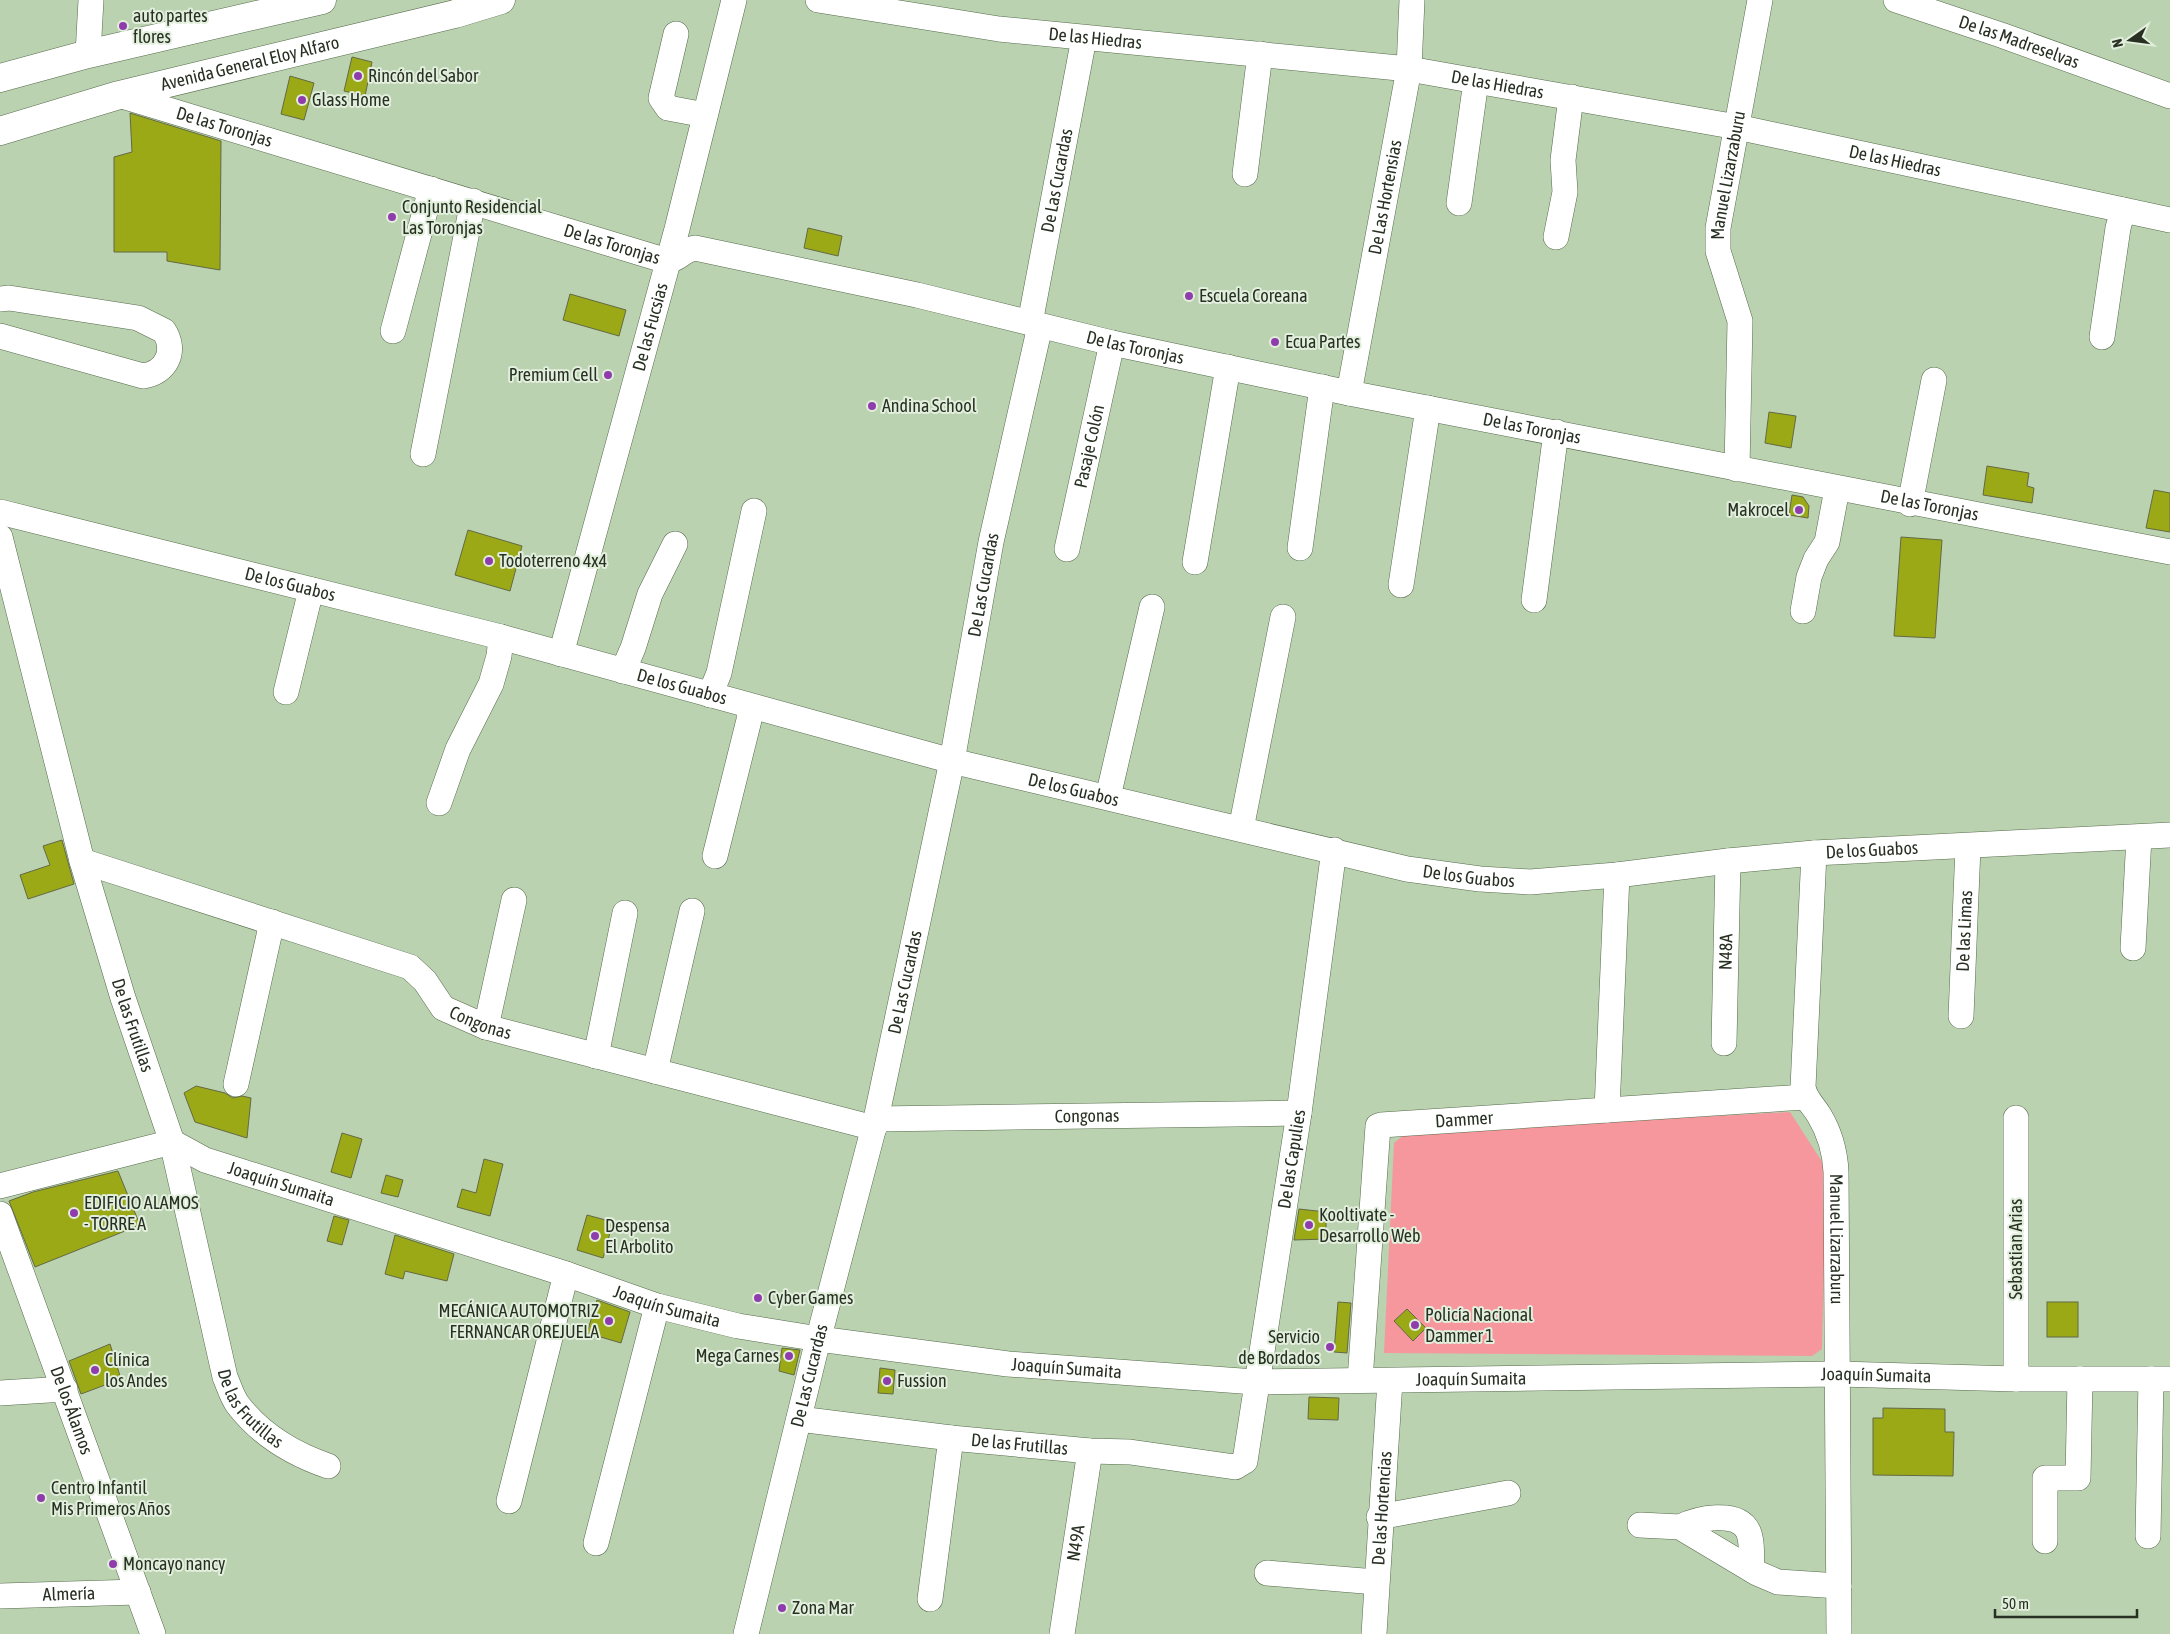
<svg xmlns="http://www.w3.org/2000/svg" width="2170" height="1634" font-family="'Asap Condensed',sans-serif">
<style>
.green{fill:#f6979d}
.building{fill:#9ba916;stroke:#636945}
.lines{fill:none;stroke-linecap:round;stroke-linejoin:round}
.minor-casing{stroke:#566b4c;stroke-width:26}
.major-casing{stroke:#566b4c;stroke-width:29}
.minor{stroke:#fff;stroke-width:25}
.major{stroke:#fff;stroke-width:28}
.poi-dot{fill:#8f3dac;stroke:#e2efdd;stroke-width:2}
.labels{text-anchor:middle;stroke-width:4;stroke-linejoin:round;paint-order:stroke}
.poi-label{font-size:18px;fill:#273022;stroke:#e2efdd;text-anchor:start}
.street-label{font-size:18px;fill:#273022;stroke:#e2efdd}
</style>
<rect width="100%" height="100%" fill="#bad2af"/>
<!-- green -->
<polygon class="green" points="1790,1112 1826,1168 1822,1349 1812,1356 1384,1353 1394,1143 1406,1133"/>
<!-- building -->
<g class="building">
<polygon points="352,57 372,62 365,96 344,91"/>
<polygon points="290,76 314,83 304,120 281,114"/>
<polygon points="130,113 221,141 220,270 167,261 167,252 114,252 114,157 132,152"/>
<polygon points="808,228 842,236 838,256 804,248"/>
<polygon points="570,294 626,310 619,336 563,320"/>
<polygon points="1769,412 1796,416 1791,448 1765,443"/>
<polygon points="1987,466 2029,473 2027,486 2034,488 2032,503 1983,495"/>
<polygon points="2154,490 2170,493 2170,532 2146,528"/>
<polygon points="1792,495 1803,497 1809,506 1808,518 1789,515"/>
<polygon points="468,530 522,546 510,591 455,575"/>
<polygon points="1901,537 1942,540 1935,638 1894,636"/>
<polygon points="62,840 74,884 28,899 20,875 50,865 43,846"/>
<polygon points="196,1086 225,1093 233,1098 242,1096 251,1098 247,1138 195,1122 184,1093"/>
<polygon points="342,1133 362,1139 351,1178 331,1172"/>
<polygon points="484,1159 503,1164 490,1216 457,1207 462,1189 476,1193"/>
<polygon points="118,1171 140,1225 35,1267 9,1201 33,1192"/>
<polygon points="386,1175 403,1180 398,1197 381,1193"/>
<polygon points="1299,1209 1326,1212 1326,1239 1294,1240"/>
<polygon points="587,1215 613,1222 603,1258 577,1250"/>
<polygon points="334,1216 349,1220 342,1245 327,1241"/>
<polygon points="395,1235 454,1254 447,1281 405,1271 403,1279 385,1274"/>
<polygon points="597,1300 630,1312 621,1343 587,1333"/>
<polygon points="1338,1302 1351,1303 1347,1353 1334,1352"/>
<rect x="2047" y="1302" width="31" height="35"/>
<polygon points="1407,1309 1426,1328 1413,1341 1394,1321"/>
<polygon points="110,1344 121,1379 81,1394 69,1361"/>
<polygon points="782,1348 800,1350 794,1375 779,1371"/>
<polygon points="880,1368 895,1370 893,1394 878,1393"/>
<polygon points="1309,1397 1339,1398 1338,1420 1308,1419"/>
<polygon points="1883,1408 1945,1409 1945,1432 1954,1432 1953,1476 1873,1475 1873,1418 1883,1418"/>
</g>
<g class="lines">
<!-- minor casing -->
<g class="minor-casing">
<g id="minor">
<path id="s1" d="M818 0 999 29 1409 69 1737 127 2170 220"/>
<path id="s2" d="M1896 0 2001 35 2170 96"/>
<polyline points="676,34 661,98 668,108 705,115"/>
<polyline points="88,54 91,0"/>
<path id="s3" d="M119 95 667 261C678 260 683 250 695 248L917 295 1112 343 1349 393 2170 552"/>
<polyline points="1245,174 1260,54"/>
<polyline points="1459,203 1476,81"/>
<polyline points="1556,237 1565,192 1563,160 1571,97"/>
<path d="M0 299 9 298 138 318 164 331C177 351 166 373 143 376L0 336"/>
<path id="s4" d="M1030 323 1084 38"/>
<polyline points="393,331 431,189"/>
<polyline points="2102,337 2118,228 2123,210"/>
<path id="s5" d="M1349 393 1409 69 1412 0"/>
<polyline points="423,454 473,201"/>
<path id="s6" d="M1737 469 1740 321 1718 251V228L1760 0"/>
<polyline points="1910,504 1934,380"/>
<path id="s7" d="M0 512 501 637 952 761 1407 869 1480 879 1530 882 1617 875 1728 861 1814 853 2170 835"/>
<path id="s8" d="M0 537 82 861 123 998 172 1142 225 1377C229 1386 232 1397 238 1405 261 1435 293 1454 328 1466"/>
<polyline points="1300,548 1322,387"/>
<path id="s9" d="M1067 549 1112 343"/>
<polyline points="1195,562 1228,367"/>
<polyline points="1401,585 1428,408"/>
<polyline points="1534,600 1556,432"/>
<polyline points="1803,611 1809,577 1816,559 1827,542 1837,489"/>
<path id="s10" d="M561 654 677 229 734 0"/>
<polyline points="623,671 633,648 650,594 675,544"/>
<polyline points="286,692 311,590"/>
<polyline points="710,695 719,673 754,511"/>
<polyline points="1108,797 1152,607"/>
<polyline points="439,803 458,749 491,684 499,656 501,637"/>
<polyline points="1241,829 1283,617"/>
<path id="s11" d="M1814 853 1803 1087C1805 1099 1813 1105 1819 1115 1830 1133 1835 1151 1836 1172L1839 1634"/>
<polyline points="715,856 749,720 750,706"/>
<path id="s12" d="M82 861 410 967 425 981 443 1008 486 1027 874 1128"/>
<polyline points="2133,948 2139,837"/>
<path id="s13" d="M1961 1016 1968 847"/>
<polyline points="486,1027 514,900"/>
<path id="s14" d="M1724 1043 1728 861"/>
<polyline points="596,1056 625,913"/>
<polyline points="655,1071 692,911"/>
<polyline points="236,1084 272,922"/>
<polyline points="1607,1110 1617,875"/>
<path id="s15" d="M876 1119 1299 1113"/>
<path id="s16" d="M0 1186 172 1142 205 1160 566 1274 657 1306 738 1326 819 1339 1008 1364 1255 1382 1839 1374 2016 1379H2170"/>
<path id="s17" d="M0 1214 153 1634"/>
<polyline points="2016,1379 2016,1118"/>
<path id="s18" d="M1360 1380 1378 1126 1381 1125 1805 1097"/>
<polyline points="0,1393 65,1389"/>
<path id="s19" d="M799 1419 951 1438 1090 1451 1130 1452 1235 1467 1245 1461 1299 1113 1334 850"/>
<polyline points="509,1501 566,1274"/>
<polyline points="1379,1517 1508,1493"/>
<polyline points="1640,1525 1680,1527 1757,1573 1778,1582 1839,1586"/>
<path d="M1680 1527C1696 1519 1737 1509 1748 1531 1753 1542 1751 1558 1752 1570"/>
<polyline points="2148,1536 2151,1379"/>
<polyline points="2045,1541 2045,1478 2078,1478 2080,1379"/>
<polyline points="596,1543 657,1306"/>
<polyline points="1267,1573 1376,1582"/>
<path id="s20" d="M0 1596 138 1592"/>
<polyline points="930,1599 951,1438"/>
<path id="s21" d="M746 1634 816 1348 876 1119 952 761 991 542 1040 326"/>
<path id="s22" d="M1062 1634 1090 1451"/>
<path id="s23" d="M1374 1634 1390 1381"/>
</g>
</g>
<!-- major casing -->
<g class="major-casing">
<g id="major">
<polyline points="0,78 88,54 322,0"/>
<path id="s24" d="M0 131 119 95 455 14 501 0"/>
</g>
</g>
<!-- minor -->
<use href="#minor" class="minor"/>
<!-- major -->
<use href="#major" class="major"/>
</g>
<!-- markers -->
<g class="poi-dot">
<circle cx="123" cy="26" r="5"/>
<circle cx="358" cy="76" r="5"/>
<circle cx="302" cy="100" r="5"/>
<circle cx="392" cy="217" r="5"/>
<circle cx="1189" cy="296" r="5"/>
<circle cx="1275" cy="342" r="5"/>
<circle cx="608" cy="375" r="5"/>
<circle cx="872" cy="406" r="5"/>
<circle cx="1799" cy="510" r="5"/>
<circle cx="489" cy="561" r="5"/>
<circle cx="74" cy="1213" r="5"/>
<circle cx="1309" cy="1225" r="5"/>
<circle cx="595" cy="1236" r="5"/>
<circle cx="758" cy="1298" r="5"/>
<circle cx="609" cy="1321" r="5"/>
<circle cx="1415" cy="1325" r="5"/>
<circle cx="1330" cy="1347" r="5"/>
<circle cx="789" cy="1356" r="5"/>
<circle cx="95" cy="1370" r="5"/>
<circle cx="887" cy="1381" r="5"/>
<circle cx="41" cy="1498" r="5"/>
<circle cx="113" cy="1564" r="5"/>
<circle cx="782" cy="1608" r="5"/>
</g>
<g class="labels">
<!-- poi labels -->
<g class="poi-label">
<text x="133" y="22">auto partes<tspan x="133" dy="21">flores</tspan></text>
<text x="368" y="82">Rincón del Sabor</text>
<text x="312" y="106">Glass Home</text>
<text x="402" y="213">Conjunto Residencial<tspan x="402" dy="21">Las Toronjas</tspan></text>
<text x="1199" y="302">Escuela Coreana</text>
<text x="1285" y="348">Ecua Partes</text>
<text x="598" y="381" text-anchor="end">Premium Cell</text>
<text x="882" y="412">Andina School</text>
<text x="1789" y="516" text-anchor="end">Makrocel</text>
<text x="499" y="567">Todoterreno 4x4</text>
<text x="84" y="1209">EDIFICIO ALAMOS<tspan x="84" dy="21">- TORRE A</tspan></text>
<text x="1319" y="1221">Kooltivate -<tspan x="1319" dy="21">Desarrollo Web</tspan></text>
<text x="605" y="1232">Despensa<tspan x="605" dy="21">El Arbolito</tspan></text>
<text x="768" y="1304">Cyber Games</text>
<text x="599" y="1317" text-anchor="end">MECÁNICA AUTOMOTRIZ<tspan x="599" dy="21">FERNANCAR OREJUELA</tspan></text>
<text x="1425" y="1321">Policía Nacional<tspan x="1425" dy="21">Dammer 1</tspan></text>
<text x="1320" y="1343" text-anchor="end">Servicio<tspan x="1320" dy="21">de Bordados</tspan></text>
<text x="779" y="1362" text-anchor="end">Mega Carnes</text>
<text x="105" y="1366">Clínica<tspan x="105" dy="21">los Andes</tspan></text>
<text x="897" y="1387">Fussion</text>
<text x="51" y="1494">Centro Infantil<tspan x="51" dy="21">Mis Primeros Años</tspan></text>
<text x="123" y="1570">Moncayo nancy</text>
<text x="792" y="1614">Zona Mar</text>
</g>
<!-- street labels -->
<g class="street-label">
<text dy="6" stroke="none"><textPath href="#s1" startOffset="280">De las Hiedras</textPath></text>
<text dy="6" stroke="none"><textPath href="#s2" startOffset="130">De las Madreselvas</textPath></text>
<text dy="6" stroke="none"><textPath href="#s24" startOffset="259">Avenida General Eloy Alfaro</textPath></text>
<text dy="6" stroke="none"><textPath href="#s1" startOffset="685">De las Hiedras</textPath></text>
<text dy="6" stroke="none"><textPath href="#s3" startOffset="110">De las Toronjas</textPath></text>
<text dy="6" stroke="none"><textPath href="#s1" startOffset="1090">De las Hiedras</textPath></text>
<text dy="6" stroke="none"><textPath href="#s6" startOffset="298">Manuel Lizarzaburu</textPath></text>
<text dy="6" stroke="none"><textPath href="#s4" startOffset="145">De Las Cucardas</textPath></text>
<text dy="6" stroke="none"><textPath href="#s5" startOffset="199">De Las Hortensias</textPath></text>
<text dy="6" stroke="none"><textPath href="#s3" startOffset="515">De las Toronjas</textPath></text>
<text dy="6" stroke="none"><textPath href="#s10" startOffset="339">De las Fucsias</textPath></text>
<text dy="6" stroke="none"><textPath href="#s3" startOffset="1055">De las Toronjas</textPath></text>
<text dy="6" stroke="none"><textPath href="#s3" startOffset="1460">De las Toronjas</textPath></text>
<text dy="6" stroke="none"><textPath href="#s9" startOffset="105">Pasaje Colón</textPath></text>
<text dy="6" stroke="none"><textPath href="#s3" startOffset="1865">De las Toronjas</textPath></text>
<text dy="6" stroke="none"><textPath href="#s7" startOffset="299">De los Guabos</textPath></text>
<text dy="6" stroke="none"><textPath href="#s21" startOffset="1076">De Las Cucardas</textPath></text>
<text dy="6" stroke="none"><textPath href="#s7" startOffset="704">De los Guabos</textPath></text>
<text dy="6" stroke="none"><textPath href="#s7" startOffset="1109">De los Guabos</textPath></text>
<text dy="6" stroke="none"><textPath href="#s7" startOffset="1919">De los Guabos</textPath></text>
<text dy="6" stroke="none"><textPath href="#s7" startOffset="1514">De los Guabos</textPath></text>
<text dy="6" stroke="none"><textPath href="#s13" startOffset="85">De las Limas</textPath></text>
<text dy="6" stroke="none"><textPath href="#s14" startOffset="91">N48A</textPath></text>
<text dy="6" stroke="none"><textPath href="#s21" startOffset="671">De Las Cucardas</textPath></text>
<text dy="6" stroke="none"><textPath href="#s12" startOffset="438">Congonas</textPath></text>
<text dy="6" stroke="none"><textPath href="#s8" startOffset="506">De las Frutillas</textPath></text>
<text dy="6" stroke="none"><textPath href="#s15" startOffset="211">Congonas</textPath></text>
<text dy="6" stroke="none"><textPath href="#s18" startOffset="341">Dammer</textPath></text>
<text dy="6" stroke="none"><textPath href="#s19" startOffset="756">De las Capulies</textPath></text>
<text dy="6" stroke="none"><textPath href="#s16" startOffset="295">Joaquín Sumaita</textPath></text>
<text dy="6" stroke="none"><textPath href="#s11" startOffset="394">Manuel Lizarzaburu</textPath></text>
<text transform="translate(2016 1249) rotate(-90)" y="6">Sebastian Arias</text>
<text dy="6" stroke="none"><textPath href="#s16" startOffset="700">Joaquín Sumaita</textPath></text>
<text dy="6" stroke="none"><textPath href="#s16" startOffset="1105">Joaquín Sumaita</textPath></text>
<text dy="6" stroke="none"><textPath href="#s21" startOffset="266">De Las Cucardas</textPath></text>
<text dy="6" stroke="none"><textPath href="#s16" startOffset="1915">Joaquín Sumaita</textPath></text>
<text dy="6" stroke="none"><textPath href="#s16" startOffset="1510">Joaquín Sumaita</textPath></text>
<text dy="6" stroke="none"><textPath href="#s8" startOffset="911">De las Frutillas</textPath></text>
<text dy="6" stroke="none"><textPath href="#s17" startOffset="209">De los Álamos</textPath></text>
<text dy="6" stroke="none"><textPath href="#s19" startOffset="222">De las Frutillas</textPath></text>
<text dy="6" stroke="none"><textPath href="#s23" startOffset="126">De las Hortencias</textPath></text>
<text dy="6" stroke="none"><textPath href="#s22" startOffset="92">N49A</textPath></text>
<text dy="6" stroke="none"><textPath href="#s20" startOffset="69">Almería</textPath></text>
</g>
</g>
<!-- north arrow -->
<g transform="translate(2130 40) rotate(256)" stroke="#e2efdd" stroke-width="4" paint-order="stroke">
<path d="M0-4L9 19L0 12L-9 19Z" fill="#273022"/>
<text y="-8" font-size="14" font-weight="bold" text-anchor="middle" fill="#273022">N</text>
</g>
<!-- scale -->
<path d="M1995 1609v8h142v-8" fill="none" stroke="#273022" stroke-width="2.5"/>
<text x="2002" y="1609" font-size="15" fill="#273022" stroke="#e2efdd" stroke-width="4" paint-order="stroke">50 m</text>
</svg>
